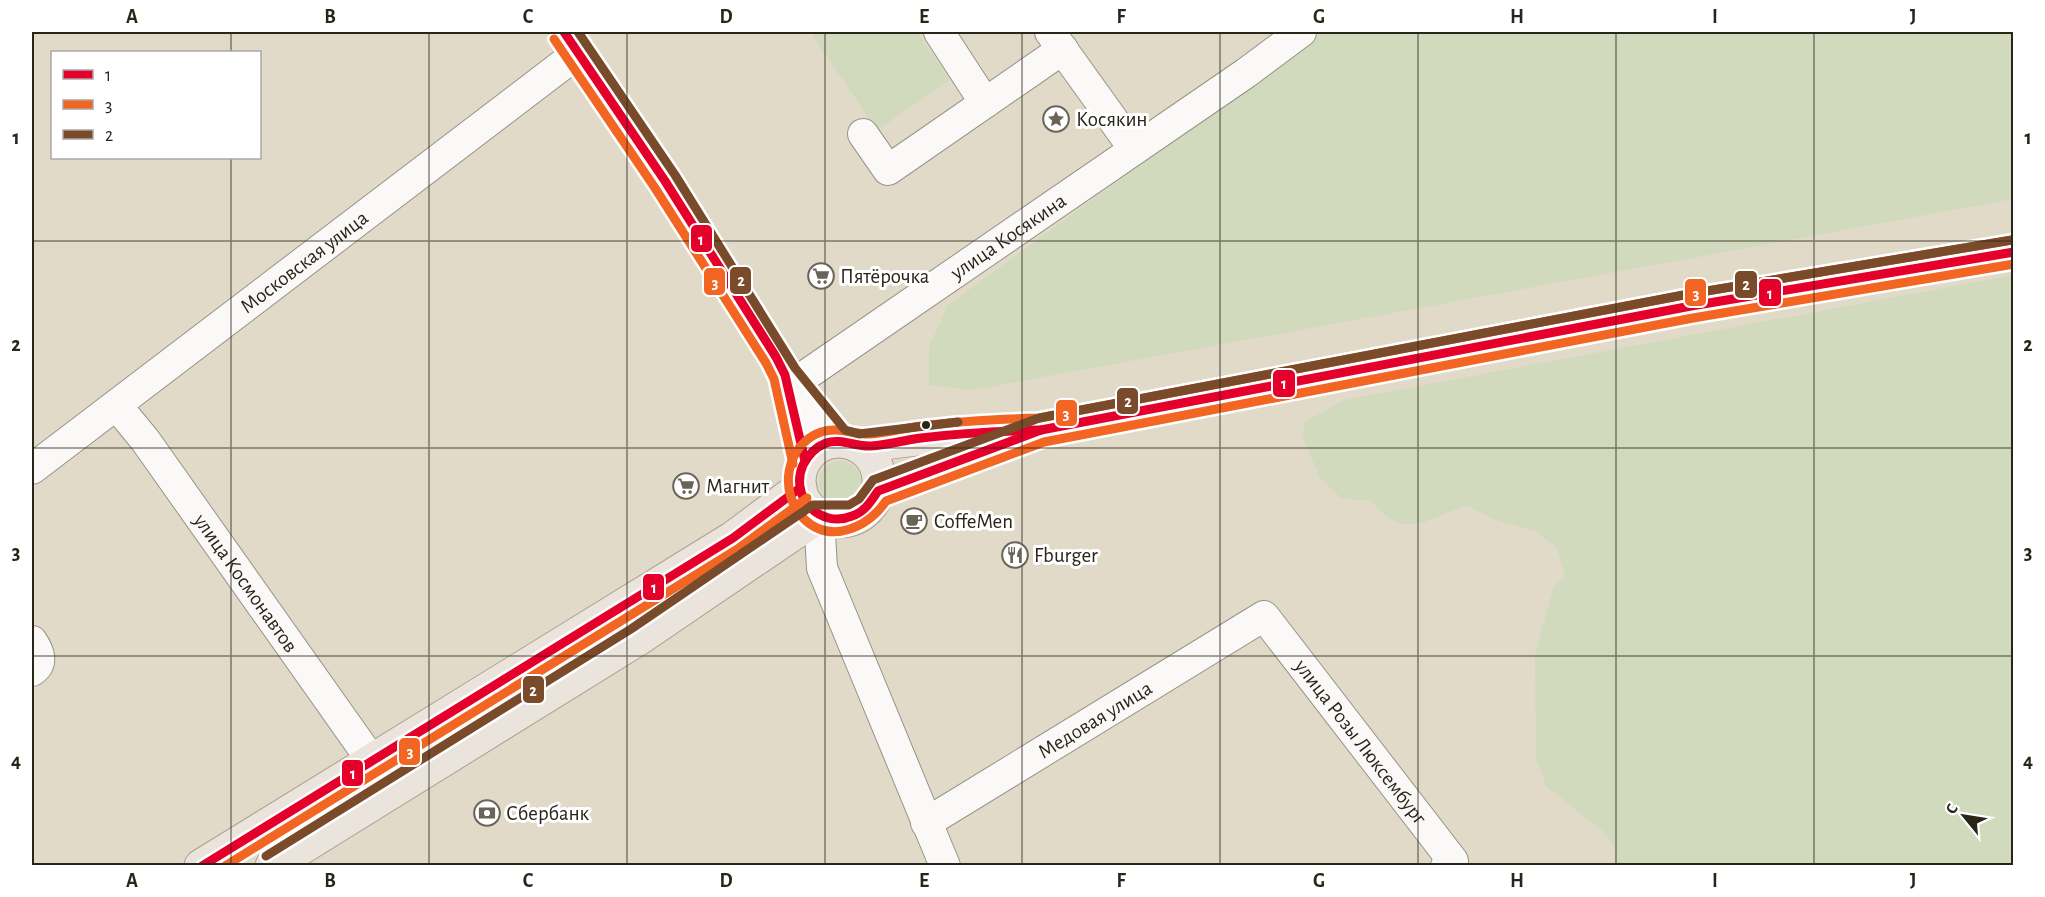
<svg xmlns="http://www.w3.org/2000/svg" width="2045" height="897" font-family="'Alegreya Sans',sans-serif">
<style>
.green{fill:#d1dabc}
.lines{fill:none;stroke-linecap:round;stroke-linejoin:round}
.minor-casing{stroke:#989386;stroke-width:32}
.major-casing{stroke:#ac9f90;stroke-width:35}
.minor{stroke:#faf9f7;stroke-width:30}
.major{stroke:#ebe4dd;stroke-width:33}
.bus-1-casing{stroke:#fff;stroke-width:14}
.bus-2-casing{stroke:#fff;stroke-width:14}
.bus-3-casing{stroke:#fff;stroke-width:14}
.bus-1{stroke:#e4002b;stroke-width:9}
.bus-2{stroke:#f26522;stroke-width:9}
.bus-3{stroke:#7a4b2a;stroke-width:9}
.grid{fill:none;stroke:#292519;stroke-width:1.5;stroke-opacity:0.55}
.bus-dot{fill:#292519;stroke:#fff;stroke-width:2}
.labels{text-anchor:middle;stroke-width:6;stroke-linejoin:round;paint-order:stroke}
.poi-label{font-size:21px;fill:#292519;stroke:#fff;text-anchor:start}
.street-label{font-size:21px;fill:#292519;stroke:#fff}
.line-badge{stroke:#fff;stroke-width:2}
.badge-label{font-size:16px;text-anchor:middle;font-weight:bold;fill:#fff}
.neatline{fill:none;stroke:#292519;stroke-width:2}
.grid-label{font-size:20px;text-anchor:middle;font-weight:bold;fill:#292519}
</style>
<rect width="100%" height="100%" fill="#e1dac9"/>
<!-- green -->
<g class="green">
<polygon points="810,32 917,32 950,80 877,130"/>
<polygon points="1322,32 2013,32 2013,199 973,390 929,385 929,347 948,305"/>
<polygon points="2013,275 2013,865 1614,865 1615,848 1606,834 1546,786 1536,758 1535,654 1554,586 1565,577 1557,548 1535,531 1492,519 1467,505 1422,523 1404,524 1390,519 1370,501 1341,498 1320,478 1302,436 1305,422 1344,400"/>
<circle cx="840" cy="482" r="21"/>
</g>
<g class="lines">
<!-- minor casing -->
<g class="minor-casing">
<g id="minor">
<polyline points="564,32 665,181 785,375 838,441"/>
<polyline points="939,32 985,103"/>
<polyline points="1050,32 1134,149"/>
<polyline points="863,134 888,170 1063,49"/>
<polyline points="787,384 805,461"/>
<path id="s1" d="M793 384 1246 73 1301 32"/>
<path id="s2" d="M117 406 145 440 372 761"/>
<path id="s3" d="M32 469 578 53"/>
<polyline points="819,516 822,568 945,866"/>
<path d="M32 641C39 651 44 663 32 671"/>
<path id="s4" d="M926 823 1264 616 1453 861 1446 866"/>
</g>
</g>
<!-- major casing -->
<g class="major-casing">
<g id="major">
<circle cx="839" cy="481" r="40"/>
<polyline points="858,446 974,432 1041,430 1691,306 2014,252"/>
<polyline points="878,491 1017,439"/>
<polyline points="201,866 733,538 800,488"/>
<polyline points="272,866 638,639 819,516"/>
</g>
</g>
<!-- minor -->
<use href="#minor" class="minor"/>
<!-- major -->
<use href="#major" class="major"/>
<!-- bus-1 casing -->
<g class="bus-1-casing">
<g id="bus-1">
<polyline points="564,32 665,181 776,357 785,375 805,461"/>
<path d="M1041 430 878 491C871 501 865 512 852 516 820 529 789 497 803 465 808 455 816 447 826 443 841 438 856 447 871 446 888 445 905 440 921 438 961 433 1001 431 1041 430Z"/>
<polyline points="1041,430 1691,306 2014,252"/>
<polyline points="202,866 733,538 800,488"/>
</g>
</g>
<!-- bus-2 casing -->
<g class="bus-2-casing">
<g id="bus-2">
<polyline points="554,39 655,188 766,363 774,379 793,464"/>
<path d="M2012 240 1689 294 1040 418C1000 419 960 421 921 426 904 428 888 433 871 434 854 435 839 426 821 432 785 445 778 493 804 519 831 545 868 527 886 501L1044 442 1693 318 2014 264"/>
<polyline points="225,866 739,548 807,498"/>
</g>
</g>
<!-- bus-3 casing -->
<g class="bus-3-casing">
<g id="bus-3">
<polyline points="578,32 675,175 795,368 845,430 859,434 958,422"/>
<polyline points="266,856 631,629 813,505 849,505 859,499 873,480 1039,418 1689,294 2012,240"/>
</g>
</g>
<!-- bus-1 -->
<use href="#bus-1" class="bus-1"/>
<!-- bus-2 -->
<use href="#bus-2" class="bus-2"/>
<!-- bus-3 -->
<use href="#bus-3" class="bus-3"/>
</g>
<!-- grid -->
<path class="grid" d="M231 32V52M429 32V866M627 32V866M825 32V866M1022 32V866M1220 32V866M1418 32V866M1616 32V866M1814 32V866M231 158V866M32 241H2014M32 448H2014M32 656H2014"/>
<!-- icons -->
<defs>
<g id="sight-ring" transform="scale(1.35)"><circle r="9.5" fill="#fff" stroke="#696457" stroke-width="1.5"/><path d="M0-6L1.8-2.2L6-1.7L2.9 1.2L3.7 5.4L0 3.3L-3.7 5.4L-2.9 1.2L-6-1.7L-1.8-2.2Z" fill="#696457"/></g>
<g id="supermarket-ring" transform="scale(1.35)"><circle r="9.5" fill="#fff" stroke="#696457" stroke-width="1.5"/><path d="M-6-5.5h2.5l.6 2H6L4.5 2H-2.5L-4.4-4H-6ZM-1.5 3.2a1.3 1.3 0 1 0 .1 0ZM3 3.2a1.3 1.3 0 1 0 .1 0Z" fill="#696457"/></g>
<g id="cafe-ring" transform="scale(1.35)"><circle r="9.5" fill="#fff" stroke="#696457" stroke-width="1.5"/><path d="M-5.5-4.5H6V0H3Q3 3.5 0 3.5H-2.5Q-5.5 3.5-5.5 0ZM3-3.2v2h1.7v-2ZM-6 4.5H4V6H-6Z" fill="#696457"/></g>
<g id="restaurant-ring" transform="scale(1.35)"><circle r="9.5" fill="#fff" stroke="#696457" stroke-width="1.5"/><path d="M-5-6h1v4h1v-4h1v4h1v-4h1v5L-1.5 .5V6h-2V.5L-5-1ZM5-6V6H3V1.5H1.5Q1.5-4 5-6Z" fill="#696457"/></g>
<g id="bank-ring" transform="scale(1.35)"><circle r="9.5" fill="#fff" stroke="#696457" stroke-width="1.5"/><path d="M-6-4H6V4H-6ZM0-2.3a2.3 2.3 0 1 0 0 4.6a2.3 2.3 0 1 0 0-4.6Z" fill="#696457"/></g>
</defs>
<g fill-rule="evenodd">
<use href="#sight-ring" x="1056" y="119"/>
<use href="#supermarket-ring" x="821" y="276"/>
<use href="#supermarket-ring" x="686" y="486"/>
<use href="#cafe-ring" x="914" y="521"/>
<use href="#restaurant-ring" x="1015" y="555"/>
<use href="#bank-ring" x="487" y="813"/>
</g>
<!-- markers -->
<circle class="bus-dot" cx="926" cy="425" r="5"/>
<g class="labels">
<!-- poi labels -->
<g class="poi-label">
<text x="1076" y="126">Косякин</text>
<text x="840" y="283">Пятёрочка</text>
<text x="706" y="493">Магнит</text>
<text x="934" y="528">CoffeMen</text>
<text x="1034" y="562">Fburger</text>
<text x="506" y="820">Сбербанк</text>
</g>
<!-- street labels -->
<g class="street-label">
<text dy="7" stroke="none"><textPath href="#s1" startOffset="261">улица Косякина</textPath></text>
<text dy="7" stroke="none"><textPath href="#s3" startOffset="342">Московская улица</textPath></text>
<text dy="7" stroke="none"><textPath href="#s2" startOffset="219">улица Космонавтов</textPath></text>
<text dy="7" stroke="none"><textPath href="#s4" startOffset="198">Медовая улица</textPath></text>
<text dy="7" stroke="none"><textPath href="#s4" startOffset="555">улица Розы Люксембург</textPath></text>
</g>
</g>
<g class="line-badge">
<rect x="690" y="224" width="23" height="29" rx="6" fill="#e4002b"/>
<rect x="729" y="266" width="23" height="29" rx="6" fill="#7a4b2a"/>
<rect x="703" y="267" width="23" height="29" rx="6" fill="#f26522"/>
<rect x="1734" y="270" width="24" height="29" rx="6" fill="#7a4b2a"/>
<rect x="1758" y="278" width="24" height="29" rx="6" fill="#e4002b"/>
<rect x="1684" y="278" width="23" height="29" rx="6" fill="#f26522"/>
<rect x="1272" y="369" width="24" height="29" rx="6" fill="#e4002b"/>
<rect x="1116" y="387" width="23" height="28" rx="6" fill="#7a4b2a"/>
<rect x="1055" y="399" width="23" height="28" rx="6" fill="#f26522"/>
<rect x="642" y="573" width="23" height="28" rx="6" fill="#e4002b"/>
<rect x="522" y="675" width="23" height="29" rx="6" fill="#7a4b2a"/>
<rect x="398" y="737" width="23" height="29" rx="6" fill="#f26522"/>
<rect x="341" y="759" width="23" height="28" rx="6" fill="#e4002b"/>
</g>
<g class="badge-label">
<text x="701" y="245">1</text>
<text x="741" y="286">2</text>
<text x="715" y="288">3</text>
<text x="1746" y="290">2</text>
<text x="1770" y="299">1</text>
<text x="1696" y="299">3</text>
<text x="1284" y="389">1</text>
<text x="1128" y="407">2</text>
<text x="1066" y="419">3</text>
<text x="654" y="593">1</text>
<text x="533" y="696">2</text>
<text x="410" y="757">3</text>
<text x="353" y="779">1</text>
</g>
<!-- border -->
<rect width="2045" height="897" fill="none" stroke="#ffffff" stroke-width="66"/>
<!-- legend -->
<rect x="51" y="51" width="210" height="108" fill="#ffffff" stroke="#a9a8a3" stroke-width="1.5"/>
<rect x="63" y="70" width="30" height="9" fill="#e4002b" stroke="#a9a8a3" stroke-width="1.5"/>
<text x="105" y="81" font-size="18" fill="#292519">1</text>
<rect x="63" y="100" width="30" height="9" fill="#f26522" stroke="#a9a8a3" stroke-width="1.5"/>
<text x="105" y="111" font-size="18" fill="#292519">3</text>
<rect x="63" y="130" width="30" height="9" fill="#7a4b2a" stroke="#a9a8a3" stroke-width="1.5"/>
<text x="105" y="141" font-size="18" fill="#292519">2</text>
<!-- north arrow -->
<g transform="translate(1964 816) rotate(300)" stroke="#ffffff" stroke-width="4.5" paint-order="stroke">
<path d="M0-4.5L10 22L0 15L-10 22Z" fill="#292519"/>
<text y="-9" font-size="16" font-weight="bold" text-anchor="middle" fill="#292519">С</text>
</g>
<rect x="33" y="33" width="1979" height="831" class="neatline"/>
<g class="grid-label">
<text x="132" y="23">A</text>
<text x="330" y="23">B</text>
<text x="528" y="23">C</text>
<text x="726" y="23">D</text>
<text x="924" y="23">E</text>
<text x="1121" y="23">F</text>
<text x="1319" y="23">G</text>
<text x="1517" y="23">H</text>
<text x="1715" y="23">I</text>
<text x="1913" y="23">J</text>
<text x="16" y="144">1</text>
<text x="2028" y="144">1</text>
<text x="16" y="351">2</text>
<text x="2028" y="351">2</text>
<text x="16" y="559">3</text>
<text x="2028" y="559">3</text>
<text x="16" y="767">4</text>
<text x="2028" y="767">4</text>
<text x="132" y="887">A</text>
<text x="330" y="887">B</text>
<text x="528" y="887">C</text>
<text x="726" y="887">D</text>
<text x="924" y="887">E</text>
<text x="1121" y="887">F</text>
<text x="1319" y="887">G</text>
<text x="1517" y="887">H</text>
<text x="1715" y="887">I</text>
<text x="1913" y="887">J</text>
</g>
</svg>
